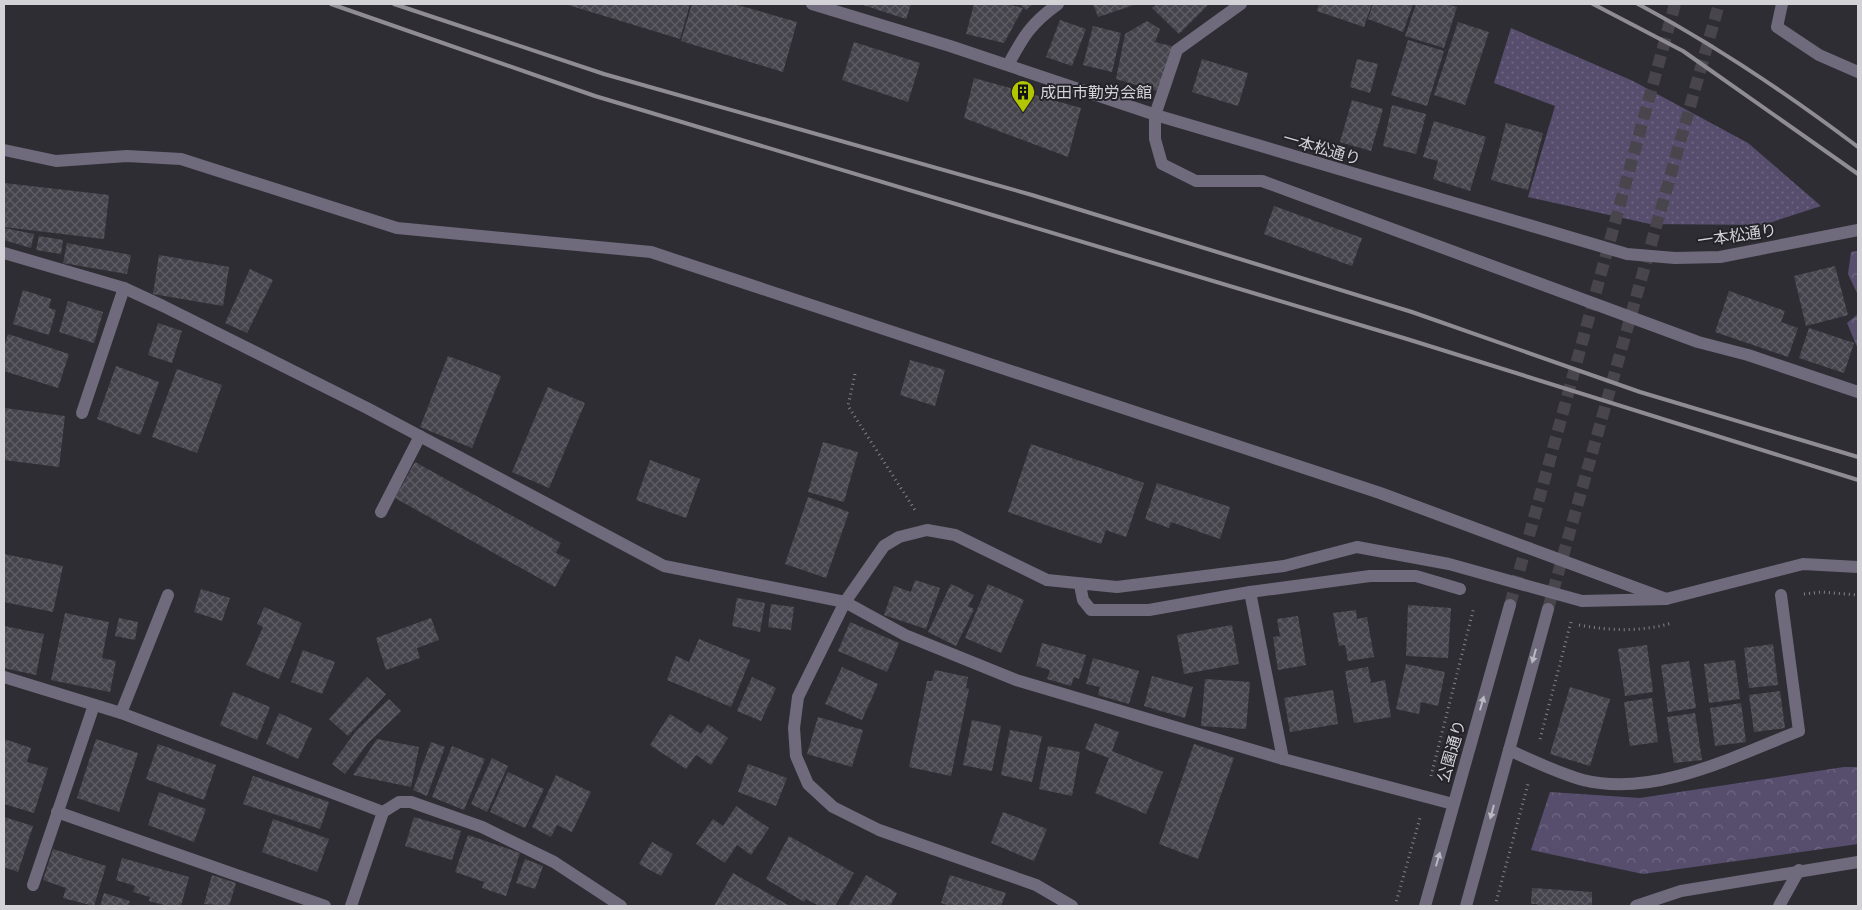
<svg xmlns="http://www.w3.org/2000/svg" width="1862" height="910" font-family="'Fira Sans Condensed','Noto Sans JP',sans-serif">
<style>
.grass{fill:url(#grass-dots)}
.forest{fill:url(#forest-crowns)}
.building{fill:url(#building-cross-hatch)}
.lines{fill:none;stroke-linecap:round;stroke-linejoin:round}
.minor-tunnel{stroke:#48464c;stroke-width:12;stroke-dasharray:12 6;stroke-linecap:butt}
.path{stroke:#858389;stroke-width:3;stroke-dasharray:1 4;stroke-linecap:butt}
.minor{stroke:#6f6b7c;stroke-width:12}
.rail{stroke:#8f8d93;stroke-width:4}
.oneway{fill:#bab8c0}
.labels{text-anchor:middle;stroke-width:4;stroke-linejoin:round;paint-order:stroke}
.poi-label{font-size:16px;fill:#d3d2d7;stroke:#25232a;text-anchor:start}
.street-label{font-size:16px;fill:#d3d2d7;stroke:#25232a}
</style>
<defs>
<pattern id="grass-dots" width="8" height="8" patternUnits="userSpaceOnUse" patternTransform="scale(1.25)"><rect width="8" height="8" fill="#574e6e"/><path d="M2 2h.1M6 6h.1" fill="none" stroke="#6e6782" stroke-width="1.8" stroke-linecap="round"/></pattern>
<pattern id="forest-crowns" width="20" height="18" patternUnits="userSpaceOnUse" patternTransform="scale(1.25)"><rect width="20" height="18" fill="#574e6e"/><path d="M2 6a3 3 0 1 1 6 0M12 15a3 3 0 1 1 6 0" fill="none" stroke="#6e6782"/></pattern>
<pattern id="building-cross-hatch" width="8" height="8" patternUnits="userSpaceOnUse" patternTransform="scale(1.25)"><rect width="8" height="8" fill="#45444c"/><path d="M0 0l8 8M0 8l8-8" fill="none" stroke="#5f5e65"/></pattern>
</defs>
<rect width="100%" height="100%" fill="#2f2d34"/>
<!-- grass -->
<polygon class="grass" points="1511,28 1633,81 1748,143 1821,206 1763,225 1650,224 1528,197 1555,106 1494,83"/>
<!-- forest -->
<g class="forest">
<polygon points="1858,251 1858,295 1848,274 1851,252"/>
<polygon points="1858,314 1858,349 1847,323"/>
<polygon points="1844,767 1858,767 1858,844 1643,874 1531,850 1550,792 1640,798"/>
</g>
<!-- building -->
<g class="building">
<polygon points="565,4 690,4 680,39"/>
<polygon points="692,4 734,4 797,22 783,72 681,41"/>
<polygon points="860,4 911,4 906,19"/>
<polygon points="974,4 1006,4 1023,8 1004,43 966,34"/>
<polygon points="1020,4 1033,4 1026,10"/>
<polygon points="1093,4 1137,4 1098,17"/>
<polygon points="1157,4 1206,4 1208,5 1179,34 1152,8"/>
<polygon points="1319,4 1372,4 1364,27 1317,11"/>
<polygon points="1373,4 1413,4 1403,32 1368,19"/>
<polygon points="1416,4 1446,4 1457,7 1444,48 1405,36"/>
<polygon points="1060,20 1086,29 1072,66 1046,57"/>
<polygon points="1147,21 1160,29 1155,42 1175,47 1160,92 1116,79 1125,34"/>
<polygon points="1458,22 1489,32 1465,105 1434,95"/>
<polygon points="1093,26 1121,33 1112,72 1083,65"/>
<polygon points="1408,40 1444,51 1427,106 1391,95"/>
<polygon points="854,42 920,63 908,102 842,80"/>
<polygon points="1202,59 1248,73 1238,106 1192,92"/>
<polygon points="1357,59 1378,64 1370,93 1350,87"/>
<polygon points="974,78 1081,108 1068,157 964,118"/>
<polygon points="1352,100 1383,109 1371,151 1340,142"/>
<polygon points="1392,105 1426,114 1416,154 1383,146"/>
<polygon points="1434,121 1486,137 1470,191 1433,179 1438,161 1423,157"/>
<polygon points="1506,123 1543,133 1528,190 1491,180"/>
<polygon points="4,183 109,195 104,239 4,227"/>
<polygon points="1274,206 1362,238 1352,266 1264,234"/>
<polygon points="4,228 34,234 31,248 4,240"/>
<polygon points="39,236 63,240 61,254 36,250"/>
<polygon points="67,243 131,255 127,274 63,263"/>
<polygon points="159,255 229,267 223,306 153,294"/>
<polygon points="1835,266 1848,315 1806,326 1794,276"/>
<polygon points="250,269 273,280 247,333 225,323"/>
<polygon points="23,290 51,299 49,308 56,310 49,335 13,324"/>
<polygon points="1729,291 1785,311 1781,322 1798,328 1788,357 1715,332"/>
<polygon points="68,301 103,312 94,343 59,332"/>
<polygon points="158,323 182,331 172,363 148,355"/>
<polygon points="1809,328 1854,343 1844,373 1799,358"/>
<polygon points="8,334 69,354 58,388 4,371 4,347"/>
<polygon points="448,356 501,376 472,448 420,427"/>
<polygon points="910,360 945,370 935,406 900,395"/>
<polygon points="116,366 159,382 140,435 97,419"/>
<polygon points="177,369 222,385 197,453 152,437"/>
<polygon points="548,387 585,403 549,488 512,472"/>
<polygon points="4,408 65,416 59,467 4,460"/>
<polygon points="823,442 858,452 844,502 808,492"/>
<polygon points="1031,444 1144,483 1126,537 1106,530 1101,544 1008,512"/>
<polygon points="650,460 700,479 686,518 636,500"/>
<polygon points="415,462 561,543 556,553 570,560 555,587 395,498"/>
<polygon points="1157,483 1230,507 1220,539 1171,522 1169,528 1145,519"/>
<polygon points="808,497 849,512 826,578 785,564"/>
<polygon points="4,554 63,566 53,612 4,602"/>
<polygon points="915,580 940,588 926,629 884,615 894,586 911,592"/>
<polygon points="951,584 974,595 968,606 974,609 956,646 928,632"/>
<polygon points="988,584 1024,600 1001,653 965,638"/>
<polygon points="201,589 230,598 222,621 194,612"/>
<polygon points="737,598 765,603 760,632 732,626"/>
<polygon points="771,604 794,607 791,630 768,627"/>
<polygon points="1408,605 1451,608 1448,658 1406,656"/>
<polygon points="264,607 302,623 279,679 246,665 263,627 257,624"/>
<polygon points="1356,610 1357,619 1367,617 1374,657 1348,661 1345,645 1339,646 1333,613"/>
<polygon points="65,613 109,622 102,658 116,661 110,692 51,680"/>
<polygon points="1298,616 1306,665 1278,670 1273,637 1280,636 1277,619"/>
<polygon points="119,618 138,622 135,640 115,636"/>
<polygon points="431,618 439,640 417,648 420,658 386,670 376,638"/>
<polygon points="850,622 899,643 887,672 838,651"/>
<polygon points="1232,625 1239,664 1184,674 1177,635"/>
<polygon points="4,626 44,634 36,675 4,668"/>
<polygon points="699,639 750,660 731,707 667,680 676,656 689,662"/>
<polygon points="1042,643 1086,655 1079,679 1074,677 1071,686 1047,679 1050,670 1036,666"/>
<polygon points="1773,644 1778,685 1749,688 1744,648"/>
<polygon points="1647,645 1653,692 1625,696 1618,649"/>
<polygon points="303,650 335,662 322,694 291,682"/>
<polygon points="1093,658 1139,671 1129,704 1098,695 1100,687 1086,684"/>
<polygon points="1735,660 1740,699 1709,703 1704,664"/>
<polygon points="1689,661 1696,708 1668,712 1661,665"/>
<polygon points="1406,664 1445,672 1438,706 1421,702 1419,714 1396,709"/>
<polygon points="842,667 878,684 862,720 825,704"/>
<polygon points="1368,667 1371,683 1385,680 1391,717 1354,723 1345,671"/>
<polygon points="935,670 968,677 966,688 969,689 951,776 909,767 927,681 932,681"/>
<polygon points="1152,676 1193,687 1185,718 1144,706"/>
<polygon points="367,677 386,694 348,736 329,719"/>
<polygon points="752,677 776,688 761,721 737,711"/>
<polygon points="1205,679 1250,682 1246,729 1201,726"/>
<polygon points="1570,687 1610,699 1590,766 1550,754"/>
<polygon points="1333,690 1338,724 1290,732 1284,698"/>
<polygon points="1780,691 1785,728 1754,732 1749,695"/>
<polygon points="233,692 270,707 257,740 220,725"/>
<polygon points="1652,698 1658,742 1630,746 1624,702"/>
<polygon points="389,699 401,711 368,743 345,774 332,764 356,731"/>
<polygon points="1741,703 1746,742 1715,746 1710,708"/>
<polygon points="279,713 312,728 298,759 266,744"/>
<polygon points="1695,713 1702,760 1674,763 1667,717"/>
<polygon points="670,714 701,734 708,724 728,738 711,765 696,755 686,769 650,745"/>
<polygon points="818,717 863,730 852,767 807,754"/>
<polygon points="972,720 1001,726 992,771 963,765"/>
<polygon points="1095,723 1119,732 1112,751 1163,772 1146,814 1095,793 1109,758 1085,749"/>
<polygon points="1010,730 1042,736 1032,782 1001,775"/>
<polygon points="4,739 31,748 27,762 48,768 34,813 4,804"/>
<polygon points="96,739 138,753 119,812 77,798"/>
<polygon points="377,739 419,747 411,787 353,775"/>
<polygon points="431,742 445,747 427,796 413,790"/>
<polygon points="158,744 216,765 204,800 146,779"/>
<polygon points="1194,744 1234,758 1198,859 1159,844"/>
<polygon points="452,746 485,759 464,810 432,797"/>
<polygon points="1048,746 1080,752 1072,796 1039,789"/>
<polygon points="492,758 508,766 487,812 471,804"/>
<polygon points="748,764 787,778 776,806 738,792"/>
<polygon points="508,772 544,789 525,828 490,812"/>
<polygon points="556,775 591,792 572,832 557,825 551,837 532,827"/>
<polygon points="253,776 329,802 320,829 243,804"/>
<polygon points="159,792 206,809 194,842 148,825"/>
<polygon points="736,806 769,828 751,855 737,845 725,863 696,844 713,819 723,826"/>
<polygon points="1003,812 1047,829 1034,861 991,843"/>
<polygon points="4,817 33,826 18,872 4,867"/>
<polygon points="414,817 461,831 452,860 405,846"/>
<polygon points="273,819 329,839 317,872 262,852"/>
<polygon points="468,835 520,853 506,896 482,888 484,882 455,872"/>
<polygon points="789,836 854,873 835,906 819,906 806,899 804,902 766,879"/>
<polygon points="652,842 673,854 661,876 639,864"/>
<polygon points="53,849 106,866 94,906 63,898 66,888 43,880"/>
<polygon points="122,858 189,877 181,906 167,906 149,901 150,897 133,892 135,886 116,880"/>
<polygon points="525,859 543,866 535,889 516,883"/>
<polygon points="733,873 788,905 787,906 714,906"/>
<polygon points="212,875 236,883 229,906 204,904"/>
<polygon points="866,875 897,893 890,906 848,906"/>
<polygon points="950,875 1006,893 1001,906 950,906 941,903"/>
<polygon points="1532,888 1592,892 1592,906 1537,906 1537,904 1531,904"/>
<polygon points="104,893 130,901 128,906 100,906"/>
</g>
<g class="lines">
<!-- minor-tunnel -->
<g class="minor-tunnel">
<polyline points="1510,605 1675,4"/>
<polyline points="1548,609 1719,4"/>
</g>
<!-- path -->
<g class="path">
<polyline points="855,374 848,406 915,510"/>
<polyline points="1804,594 1822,592 1858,595"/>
<path d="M1579 625C1611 631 1641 632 1672 623"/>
<polyline points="1540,739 1571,622"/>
<polyline points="1431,776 1474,607"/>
<polyline points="1395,906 1420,818"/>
<polyline points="1495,906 1528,784"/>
</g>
<!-- minor -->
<g class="minor">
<polyline points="812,4 950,46 1159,116 1627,254 1675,258 1720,257 1858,230"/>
<polyline points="1241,4 1177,50 1155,115 1155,139 1162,164 1196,181 1262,181 1698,342 1748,355 1858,392"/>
<polyline points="1782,4 1777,27 1819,55 1858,72"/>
<path d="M1008 65C1023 37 1031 23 1058 4"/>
<polyline points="4,150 56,161 127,156 181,159 397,228 651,252 1380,493 1666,599"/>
<polyline points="4,253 124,288 163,306 367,408 664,566 845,602 905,635 1016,680 1283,759 1453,804"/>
<polyline points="82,413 124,288"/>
<polyline points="381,512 420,436"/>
<polyline points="1080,585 1083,600 1091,610 1149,610 1250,592 1370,576 1416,576 1460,589"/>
<polyline points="1250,592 1283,759"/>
<polyline points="4,677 121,713 383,812 351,906"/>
<polyline points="121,713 168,595"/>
<path d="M1509 750C1533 761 1558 773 1583 780 1654 798 1735 756 1799 731L1781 595"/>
<polyline points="57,812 325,906"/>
<polyline points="383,812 399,802 411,802 482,827 554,862 621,906"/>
<polyline points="33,885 94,705"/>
<polyline points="1072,906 1036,885 879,830 833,807 808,784 796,756 794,728 798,697 845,602 884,546 899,537 927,530 955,535 1047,580 1117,587 1284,566 1357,547 1449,564 1582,601 1666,599 1803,564 1858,567"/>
<polyline points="1425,906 1510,605"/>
<polyline points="1466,906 1548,609"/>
<polyline points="1636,906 1681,891 1858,862"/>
<polyline points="1779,906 1799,870"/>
</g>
<!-- rail -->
<g class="rail">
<polyline points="331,4 595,96 1407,339 1858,480"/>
<polyline points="394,4 604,74 1032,195 1412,312 1640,392 1858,457"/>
<polyline points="1593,4 1683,51 1858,174"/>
<path d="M1638 4C1715 45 1788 94 1858 147"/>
</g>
</g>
<!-- one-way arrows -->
<defs><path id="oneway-solid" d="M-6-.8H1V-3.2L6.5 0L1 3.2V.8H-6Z" transform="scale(1.25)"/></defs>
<g class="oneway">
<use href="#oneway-solid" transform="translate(1534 656) rotate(106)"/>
<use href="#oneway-solid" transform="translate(1482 703) rotate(-74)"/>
<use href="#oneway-solid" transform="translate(1492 812) rotate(105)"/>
<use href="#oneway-solid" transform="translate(1438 859) rotate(-74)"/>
</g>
<!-- icons -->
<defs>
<g id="building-pin" transform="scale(1.25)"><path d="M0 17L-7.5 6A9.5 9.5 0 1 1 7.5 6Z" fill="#b1c500" stroke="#25232a"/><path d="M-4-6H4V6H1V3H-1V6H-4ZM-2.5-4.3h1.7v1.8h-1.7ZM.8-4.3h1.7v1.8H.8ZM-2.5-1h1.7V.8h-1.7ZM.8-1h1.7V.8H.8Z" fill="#111"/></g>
</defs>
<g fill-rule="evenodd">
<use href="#building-pin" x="1023" y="92"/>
</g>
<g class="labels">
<!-- poi labels -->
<g class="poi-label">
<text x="1040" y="98">成田市勤労会館</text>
</g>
<!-- street labels -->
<g class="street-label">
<text transform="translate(1322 148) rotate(16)" y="6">一本松通り</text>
<text transform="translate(1737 235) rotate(-8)" y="6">一本松通り</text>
<text transform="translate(1451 751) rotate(-74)" y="6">公園通り</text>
</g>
</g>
<!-- border -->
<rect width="1862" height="910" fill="none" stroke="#d3d2d7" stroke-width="10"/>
</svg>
